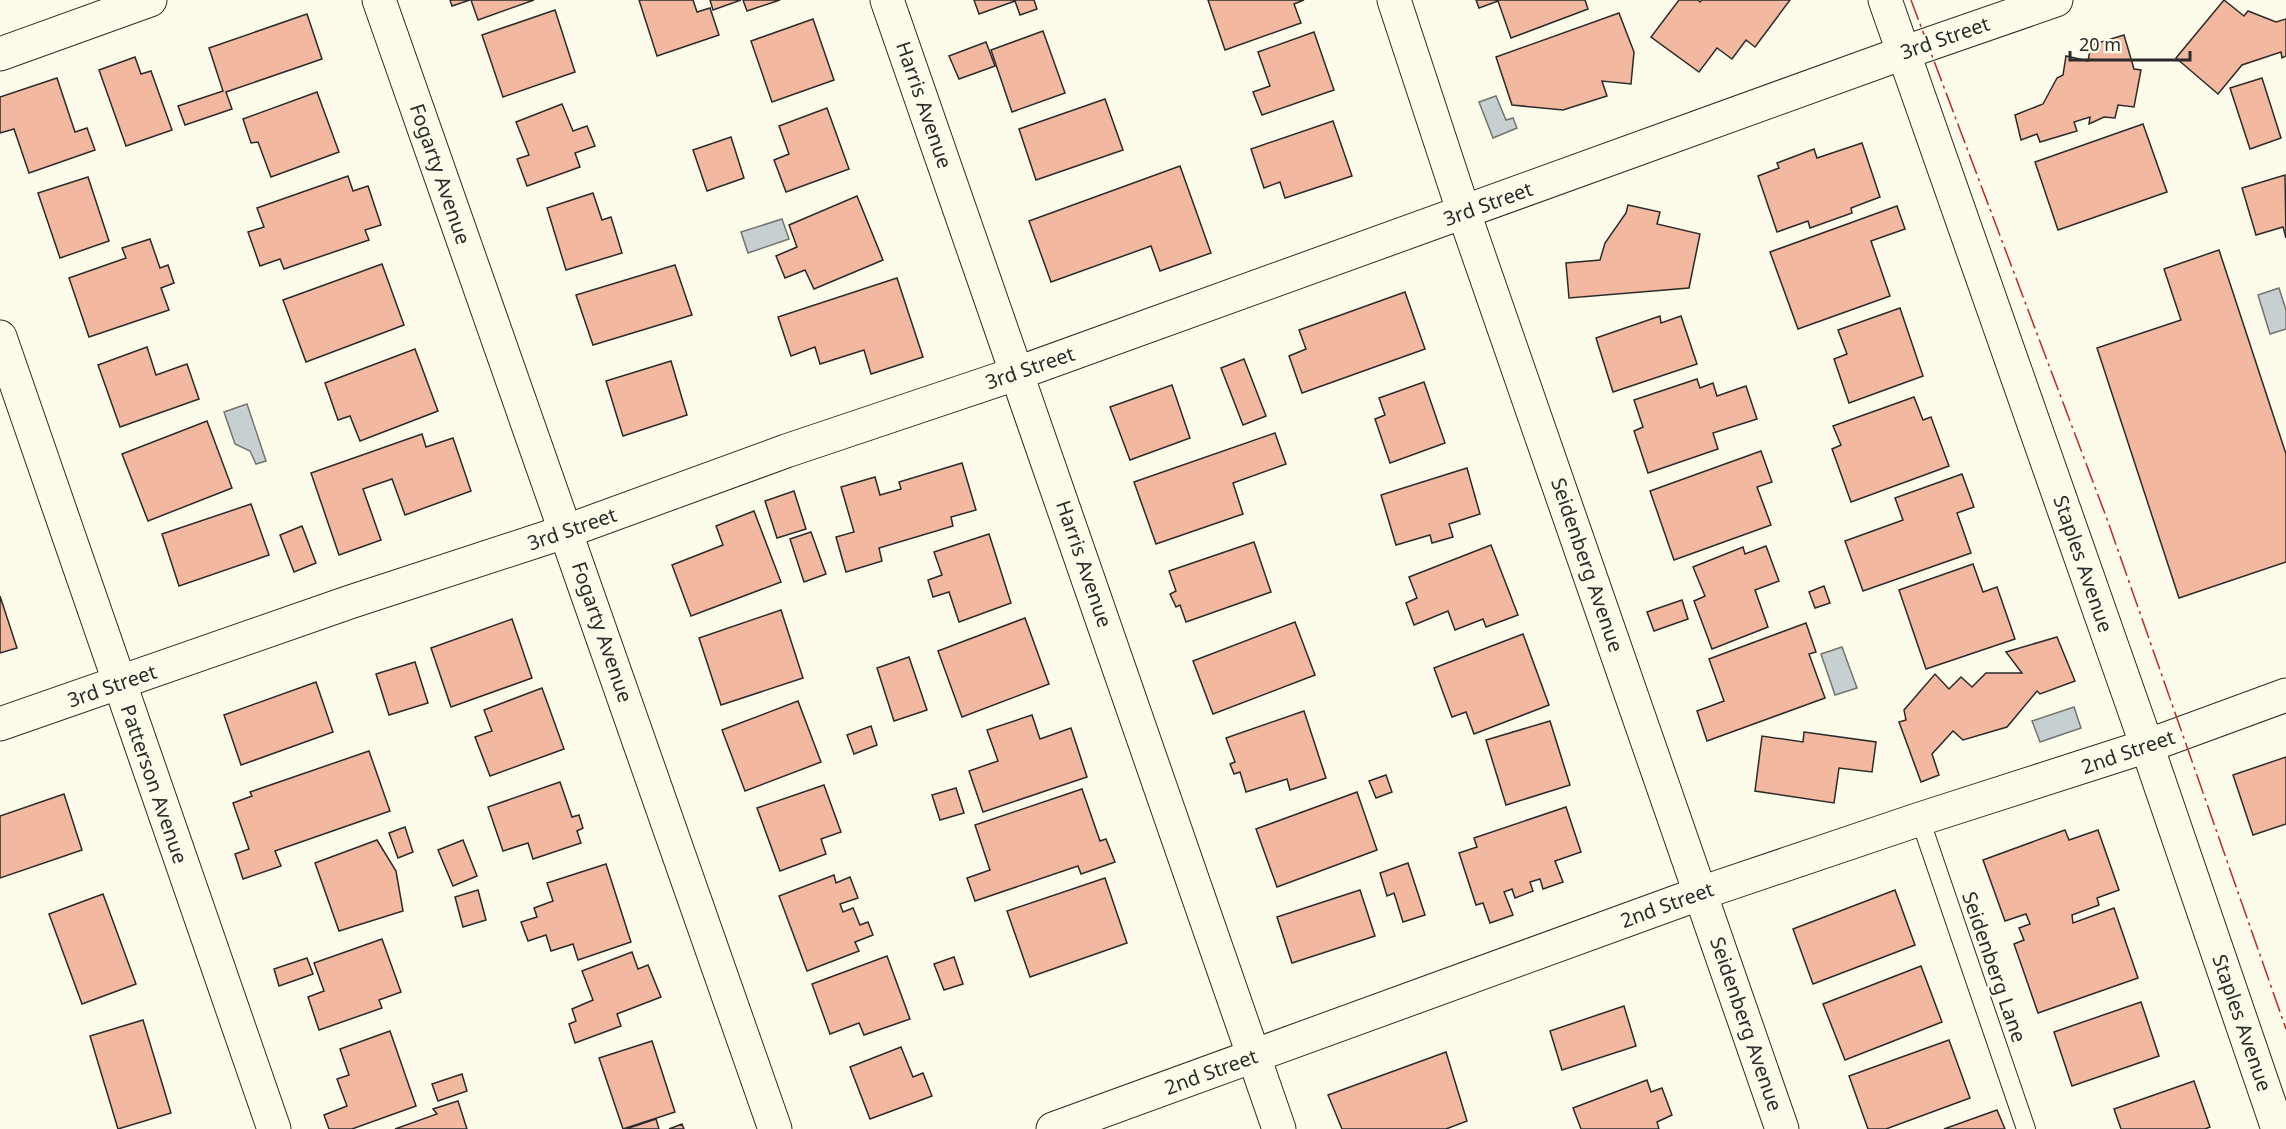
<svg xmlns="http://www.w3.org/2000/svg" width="2286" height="1129" font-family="'Noto Sans',sans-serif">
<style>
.water{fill:#c7d0d0;stroke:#74746e;stroke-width:1.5}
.building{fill:#f2b8a0;stroke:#2b2b2b;stroke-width:1.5}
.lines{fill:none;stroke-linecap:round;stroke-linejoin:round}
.service-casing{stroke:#2b2b2b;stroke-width:20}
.minor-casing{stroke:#2b2b2b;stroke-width:35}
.service{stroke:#fdfbea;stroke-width:18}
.minor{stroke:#fdfbea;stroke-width:33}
.power{stroke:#c62828;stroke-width:1.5;stroke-dasharray:21 4.5 3 4.5;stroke-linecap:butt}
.labels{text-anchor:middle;stroke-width:4.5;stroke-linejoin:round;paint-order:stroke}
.street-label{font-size:20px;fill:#2b2b2b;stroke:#fdfbea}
</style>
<rect width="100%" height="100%" fill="#fdfbea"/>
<!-- water -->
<g class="water">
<polygon points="1496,96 1506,120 1513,118 1517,128 1493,138 1479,102"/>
<polygon points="782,219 789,239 748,253 741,232"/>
<polygon points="2279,288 2286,310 2286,329 2270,334 2258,295"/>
<polygon points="247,404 266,461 256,464 250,451 235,444 224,412"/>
<polygon points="1842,647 1857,688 1835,695 1821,654"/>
<polygon points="2074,707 2081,728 2040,742 2032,721"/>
</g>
<!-- building -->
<g class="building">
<polygon points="450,0 470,0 452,6"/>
<polygon points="471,0 534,0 478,20"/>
<polygon points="639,0 693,0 697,12 710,8 719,35 657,56"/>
<polygon points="710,0 741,0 713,10"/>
<polygon points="743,0 780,0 747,11"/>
<polygon points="974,0 1034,0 1037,9 1020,15 1015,1 979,14"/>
<polygon points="1208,0 1304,0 1294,4 1301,23 1225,50"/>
<polygon points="1476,0 1585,0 1588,9 1511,38 1498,1 1479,8"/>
<polygon points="1679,0 1698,0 1700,2 1702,0 1790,0 1755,47 1746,40 1732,59 1717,48 1699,72 1651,37"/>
<polygon points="2224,0 2244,16 2248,11 2276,22 2286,19 2286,56 2282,58 2281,52 2242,65 2218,94 2176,58"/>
<polygon points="555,10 575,72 503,97 482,35"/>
<polygon points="1619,13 1634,52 1631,84 1602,81 1607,96 1563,110 1512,105 1496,57"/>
<polygon points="307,14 322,59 226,92 232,109 185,125 178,106 223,91 209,48"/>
<polygon points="813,19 834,80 772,102 751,41"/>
<polygon points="1043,31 1065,93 1012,112 991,50"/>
<polygon points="1314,32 1334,90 1262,115 1253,92 1270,86 1258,52"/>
<polygon points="2124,35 2134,69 2141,70 2134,107 2118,105 2115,118 2104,117 2089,124 2090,117 2074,122 2077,131 2040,142 2037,134 2021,140 2015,115 2043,104 2057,78 2063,75 2066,56 2088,61 2091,45"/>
<polygon points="986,42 995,66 959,79 949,56"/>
<polygon points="135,57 141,74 151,71 172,130 126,146 99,70"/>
<polygon points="57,78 75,132 87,128 95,150 29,173 14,129 0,133 0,97"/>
<polygon points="2262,78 2281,138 2250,149 2230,88"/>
<polygon points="317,92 339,152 271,177 258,142 251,143 243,119"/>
<polygon points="1105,99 1123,150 1036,180 1019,129"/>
<polygon points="562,104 573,131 587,126 595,146 575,153 580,167 527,186 517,159 529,155 516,122"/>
<polygon points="827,108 849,169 786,192 774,160 789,154 779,126"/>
<polygon points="1333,121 1352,176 1285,198 1280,182 1264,188 1251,149"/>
<polygon points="2143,124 2167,192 2058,230 2035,162"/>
<polygon points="731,137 744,178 707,191 693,150"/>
<polygon points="1862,143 1880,197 1851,208 1852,213 1810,228 1808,221 1777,232 1758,176 1779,168 1777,163 1814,149 1817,158"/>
<polygon points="1180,166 1211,253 1160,271 1151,246 1051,282 1029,221"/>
<polygon points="2285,175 2286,238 2283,227 2256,235 2242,188"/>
<polygon points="348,176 353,191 368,186 381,225 365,230 369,240 284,269 280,259 260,266 248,232 264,227 257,208"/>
<polygon points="88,177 109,241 60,258 38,193"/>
<polygon points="593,193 602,220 611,217 622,253 566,270 547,208"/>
<polygon points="857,196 883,260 814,289 805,270 785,278 776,256 797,247 789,225"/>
<polygon points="1628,205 1660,212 1657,224 1700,234 1689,288 1569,298 1566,263 1600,260 1605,243 1626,213"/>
<polygon points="1897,206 1905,229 1871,241 1890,296 1798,329 1770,252"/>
<polygon points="150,239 160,268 168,265 174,283 161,288 169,310 89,337 69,278 126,258 122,248"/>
<polygon points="2219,250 2286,454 2286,562 2179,598 2097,348 2181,320 2164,269"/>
<polygon points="382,264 404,325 306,362 283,300"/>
<polygon points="675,265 692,315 593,345 576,295"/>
<polygon points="897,278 923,357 871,374 864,350 820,364 815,347 791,356 778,317"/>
<polygon points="1405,292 1425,349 1302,393 1289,356 1306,349 1299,330"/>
<polygon points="1900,308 1923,376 1849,403 1834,359 1847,354 1838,330"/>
<polygon points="1660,316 1661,323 1681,316 1697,364 1613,392 1596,338"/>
<polygon points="147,347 156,375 187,364 199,399 120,427 98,365"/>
<polygon points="415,349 438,411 360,441 350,416 338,420 325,383"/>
<polygon points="1244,359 1266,416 1243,425 1221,368"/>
<polygon points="671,361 687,415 623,436 606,381"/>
<polygon points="1697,379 1700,388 1713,383 1717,396 1746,386 1757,419 1713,433 1718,449 1648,473 1634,431 1643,427 1634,400"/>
<polygon points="1424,382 1445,443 1390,463 1375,419 1385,415 1379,398"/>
<polygon points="1172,385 1190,438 1130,460 1110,407"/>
<polygon points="1914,397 1923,420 1931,417 1949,466 1851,502 1832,449 1841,445 1833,426"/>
<polygon points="207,421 232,488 148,521 122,454"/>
<polygon points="1275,433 1286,464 1233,483 1243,514 1156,544 1134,482"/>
<polygon points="422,434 426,447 453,438 471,491 405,515 392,479 363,489 381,540 339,555 311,473"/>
<polygon points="1761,451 1772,482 1757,487 1771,525 1674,560 1650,491"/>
<polygon points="962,463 976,510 951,517 953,526 879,548 882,561 846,572 836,537 854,532 841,487 875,477 880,495 901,489 899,482"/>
<polygon points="1467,468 1480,514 1449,524 1453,537 1432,543 1430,535 1396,545 1381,495"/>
<polygon points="1962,474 1974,507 1957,513 1971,553 1863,591 1845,541 1903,520 1895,498"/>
<polygon points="794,491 806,529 777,538 765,501"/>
<polygon points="251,504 269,555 179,586 162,534"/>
<polygon points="754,511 781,582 691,616 672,565 723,545 716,526"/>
<polygon points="302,526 316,563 294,572 280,535"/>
<polygon points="811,532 826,574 804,582 790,539"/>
<polygon points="989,534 1011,603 959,622 949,592 933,597 928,580 942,575 934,552"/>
<polygon points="1254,542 1271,592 1186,622 1180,605 1176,607 1170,594 1176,591 1169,571"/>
<polygon points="1491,545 1518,615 1486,627 1483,619 1455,630 1448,611 1414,625 1406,603 1417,598 1409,577"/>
<polygon points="1766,546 1779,581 1755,590 1768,627 1712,649 1694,601 1705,596 1693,567 1743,547 1745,554"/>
<polygon points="1973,564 1983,592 1997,587 2015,639 1926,669 1899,590"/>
<polygon points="1824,586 1830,603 1815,608 1809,592"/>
<polygon points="0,596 17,648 0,653"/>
<polygon points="1682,600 1688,619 1654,631 1647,612"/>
<polygon points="781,610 803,678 721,705 699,638"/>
<polygon points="1025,618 1049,684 962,717 938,651"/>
<polygon points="512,619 532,678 451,707 431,648"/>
<polygon points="1295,622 1315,675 1213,714 1193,661"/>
<polygon points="1806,623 1816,652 1809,654 1825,698 1707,741 1697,711 1724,701 1709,659"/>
<polygon points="1523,634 1549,705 1474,734 1466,712 1452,717 1434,668"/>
<polygon points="2057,637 2075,681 2040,694 2037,691 2007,727 1963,740 1953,731 1932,754 1939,775 1921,782 1899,722 1906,720 1904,710 1935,674 1949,689 1961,677 1972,687 1986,673 2022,673 2006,652"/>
<polygon points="909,657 927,710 894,721 877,668"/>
<polygon points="415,662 428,703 389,715 376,674"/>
<polygon points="316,682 333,732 241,765 224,715"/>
<polygon points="542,688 564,749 490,776 475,737 492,731 484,710"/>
<polygon points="798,701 821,762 745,791 722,730"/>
<polygon points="1304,711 1326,778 1290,790 1287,779 1246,792 1240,772 1234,774 1230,764 1235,762 1226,738"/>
<polygon points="1032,715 1040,739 1071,728 1087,777 983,812 969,771 998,761 987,730"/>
<polygon points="1550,721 1570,785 1506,805 1486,740"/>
<polygon points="871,726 877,745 854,754 847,735"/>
<polygon points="1804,732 1876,742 1872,772 1839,768 1834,803 1755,791 1762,736 1803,742"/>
<polygon points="369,751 390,811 275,851 281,866 243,879 235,854 249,849 233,803 252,796 250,792"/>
<polygon points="2286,757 2286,824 2253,835 2233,775"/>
<polygon points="1386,775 1392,792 1376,798 1369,781"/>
<polygon points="560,782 572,817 579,815 583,828 577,831 581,843 533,859 528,843 503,851 488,807"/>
<polygon points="824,785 841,832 821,839 826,854 780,871 757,808"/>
<polygon points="956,788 964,813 940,820 932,795"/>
<polygon points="1082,789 1100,841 1106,839 1115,862 1081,874 1078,866 975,901 967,878 990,870 975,825"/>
<polygon points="1357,792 1377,850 1277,887 1256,829"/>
<polygon points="64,794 82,850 0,878 0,816"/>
<polygon points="1566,807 1581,852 1555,861 1563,882 1543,889 1540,879 1530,882 1533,891 1515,898 1512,889 1504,892 1513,915 1490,923 1483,903 1476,905 1459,853 1477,847 1474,838"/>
<polygon points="405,827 413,852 398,858 389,833"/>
<polygon points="2065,830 2069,840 2098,830 2119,890 2097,898 2099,905 2072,915 2073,923 2114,908 2138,978 2038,1013 2014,944 2024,940 2019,928 2030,924 2026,914 2005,921 1983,860"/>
<polygon points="377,840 396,871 403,911 339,931 315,863"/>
<polygon points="463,840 477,876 453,886 438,850"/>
<polygon points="1408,863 1425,915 1403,922 1394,893 1387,896 1380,873"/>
<polygon points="606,864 631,942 578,960 573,944 551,951 546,935 528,941 521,922 537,917 534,908 553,901 547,883"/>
<polygon points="834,875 836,883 850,877 858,898 840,904 843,912 853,908 860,925 868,922 873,935 855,942 859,951 807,971 779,896"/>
<polygon points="1105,878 1127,943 1030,977 1007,911"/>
<polygon points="478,890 486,920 463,927 455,897"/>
<polygon points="1360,890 1375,936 1292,963 1277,917"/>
<polygon points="1895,890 1915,945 1813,984 1793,929"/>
<polygon points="103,894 136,984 82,1004 49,914"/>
<polygon points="382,939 401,992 379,1000 382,1008 319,1030 308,997 324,991 314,963"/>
<polygon points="632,952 638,969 648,965 661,997 617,1014 621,1026 575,1043 569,1024 576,1021 572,1009 593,1000 582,971"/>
<polygon points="887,956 910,1019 864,1035 859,1023 830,1034 812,984"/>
<polygon points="954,957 963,984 944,990 934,964"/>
<polygon points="307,958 313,974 279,986 274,969"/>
<polygon points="1921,966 1942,1022 1845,1060 1823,1004"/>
<polygon points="2141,1002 2159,1056 2072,1086 2054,1032"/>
<polygon points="1624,1006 1636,1046 1562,1070 1550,1031"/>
<polygon points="143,1020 171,1113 118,1129 90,1036"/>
<polygon points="390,1031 416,1106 352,1129 329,1129 324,1115 347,1106 337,1079 349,1075 340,1049"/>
<polygon points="1949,1040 1970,1098 1886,1129 1868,1129 1849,1076"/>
<polygon points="652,1041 675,1112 623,1129 599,1058"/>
<polygon points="901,1047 913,1077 923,1073 932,1096 870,1119 850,1067"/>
<polygon points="1446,1052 1467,1121 1446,1129 1342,1129 1328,1095"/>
<polygon points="462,1074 467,1091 438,1101 432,1084"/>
<polygon points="1647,1080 1651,1092 1662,1088 1672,1115 1657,1122 1659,1129 1581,1129 1573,1108"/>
<polygon points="2194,1081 2210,1127 2205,1129 2121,1129 2114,1109"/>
<polygon points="458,1101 467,1129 395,1129 437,1114 433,1109"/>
<polygon points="1997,1110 2005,1129 1944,1129"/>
<polygon points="656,1119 659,1129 626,1129"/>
<polygon points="682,1124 684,1129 669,1129"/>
</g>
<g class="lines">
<!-- service casing -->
<g class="service-casing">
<polyline id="service" points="1920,819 2026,1129"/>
</g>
<!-- minor casing -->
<g class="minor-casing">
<g id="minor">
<polyline points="379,0 775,1129"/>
<polyline points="887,0 1279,1129"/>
<polyline points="1394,0 1464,213 1782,1129"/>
<polyline points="1885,0 2147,746 2278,1129"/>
<polyline points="0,54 150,0"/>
<polyline points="0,337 274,1129"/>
<polyline points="0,724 350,602 567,531 786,451 1018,373 1903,53 2056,0"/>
<polyline points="1053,1129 1701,893 1920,819 2147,746 2286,695"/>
</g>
</g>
<!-- service -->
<use href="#service" class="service"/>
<!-- minor -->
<use href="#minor" class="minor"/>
<!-- power -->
<polyline class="power" points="1911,0 2107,519 2286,1029"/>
</g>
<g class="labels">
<!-- street labels -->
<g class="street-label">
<text transform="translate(1945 38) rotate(-19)" y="7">3rd Street</text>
<text transform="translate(924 105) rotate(71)" y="7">Harris Avenue</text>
<text transform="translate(440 174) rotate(71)" y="7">Fogarty Avenue</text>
<text transform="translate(1488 204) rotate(-20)" y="7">3rd Street</text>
<text transform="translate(1030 368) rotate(-19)" y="7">3rd Street</text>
<text transform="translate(572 529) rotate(-19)" y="7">3rd Street</text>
<text transform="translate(1084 564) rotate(71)" y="7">Harris Avenue</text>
<text transform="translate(2083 564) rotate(71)" y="7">Staples Avenue</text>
<text transform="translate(1587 565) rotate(71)" y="7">Seidenberg Avenue</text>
<text transform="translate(602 632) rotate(71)" y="7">Fogarty Avenue</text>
<text transform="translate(112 686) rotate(-19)" y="7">3rd Street</text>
<text transform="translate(2128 752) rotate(-19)" y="7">2nd Street</text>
<text transform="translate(154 784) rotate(71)" y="7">Patterson Avenue</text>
<text transform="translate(1667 905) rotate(-20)" y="7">2nd Street</text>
<text transform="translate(1994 967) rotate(71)" y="7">Seidenberg Lane</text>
<text transform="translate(2242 1023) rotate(71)" y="7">Staples Avenue</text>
<text transform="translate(1746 1024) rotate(71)" y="7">Seidenberg Avenue</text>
<text transform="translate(1211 1072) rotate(-20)" y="7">2nd Street</text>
</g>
</g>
<!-- scale -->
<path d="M2070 51v9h120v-9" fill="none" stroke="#2b2b2b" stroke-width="3"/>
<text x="2079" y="51" font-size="18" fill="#2b2b2b" stroke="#fdfbea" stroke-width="4.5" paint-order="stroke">20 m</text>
</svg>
